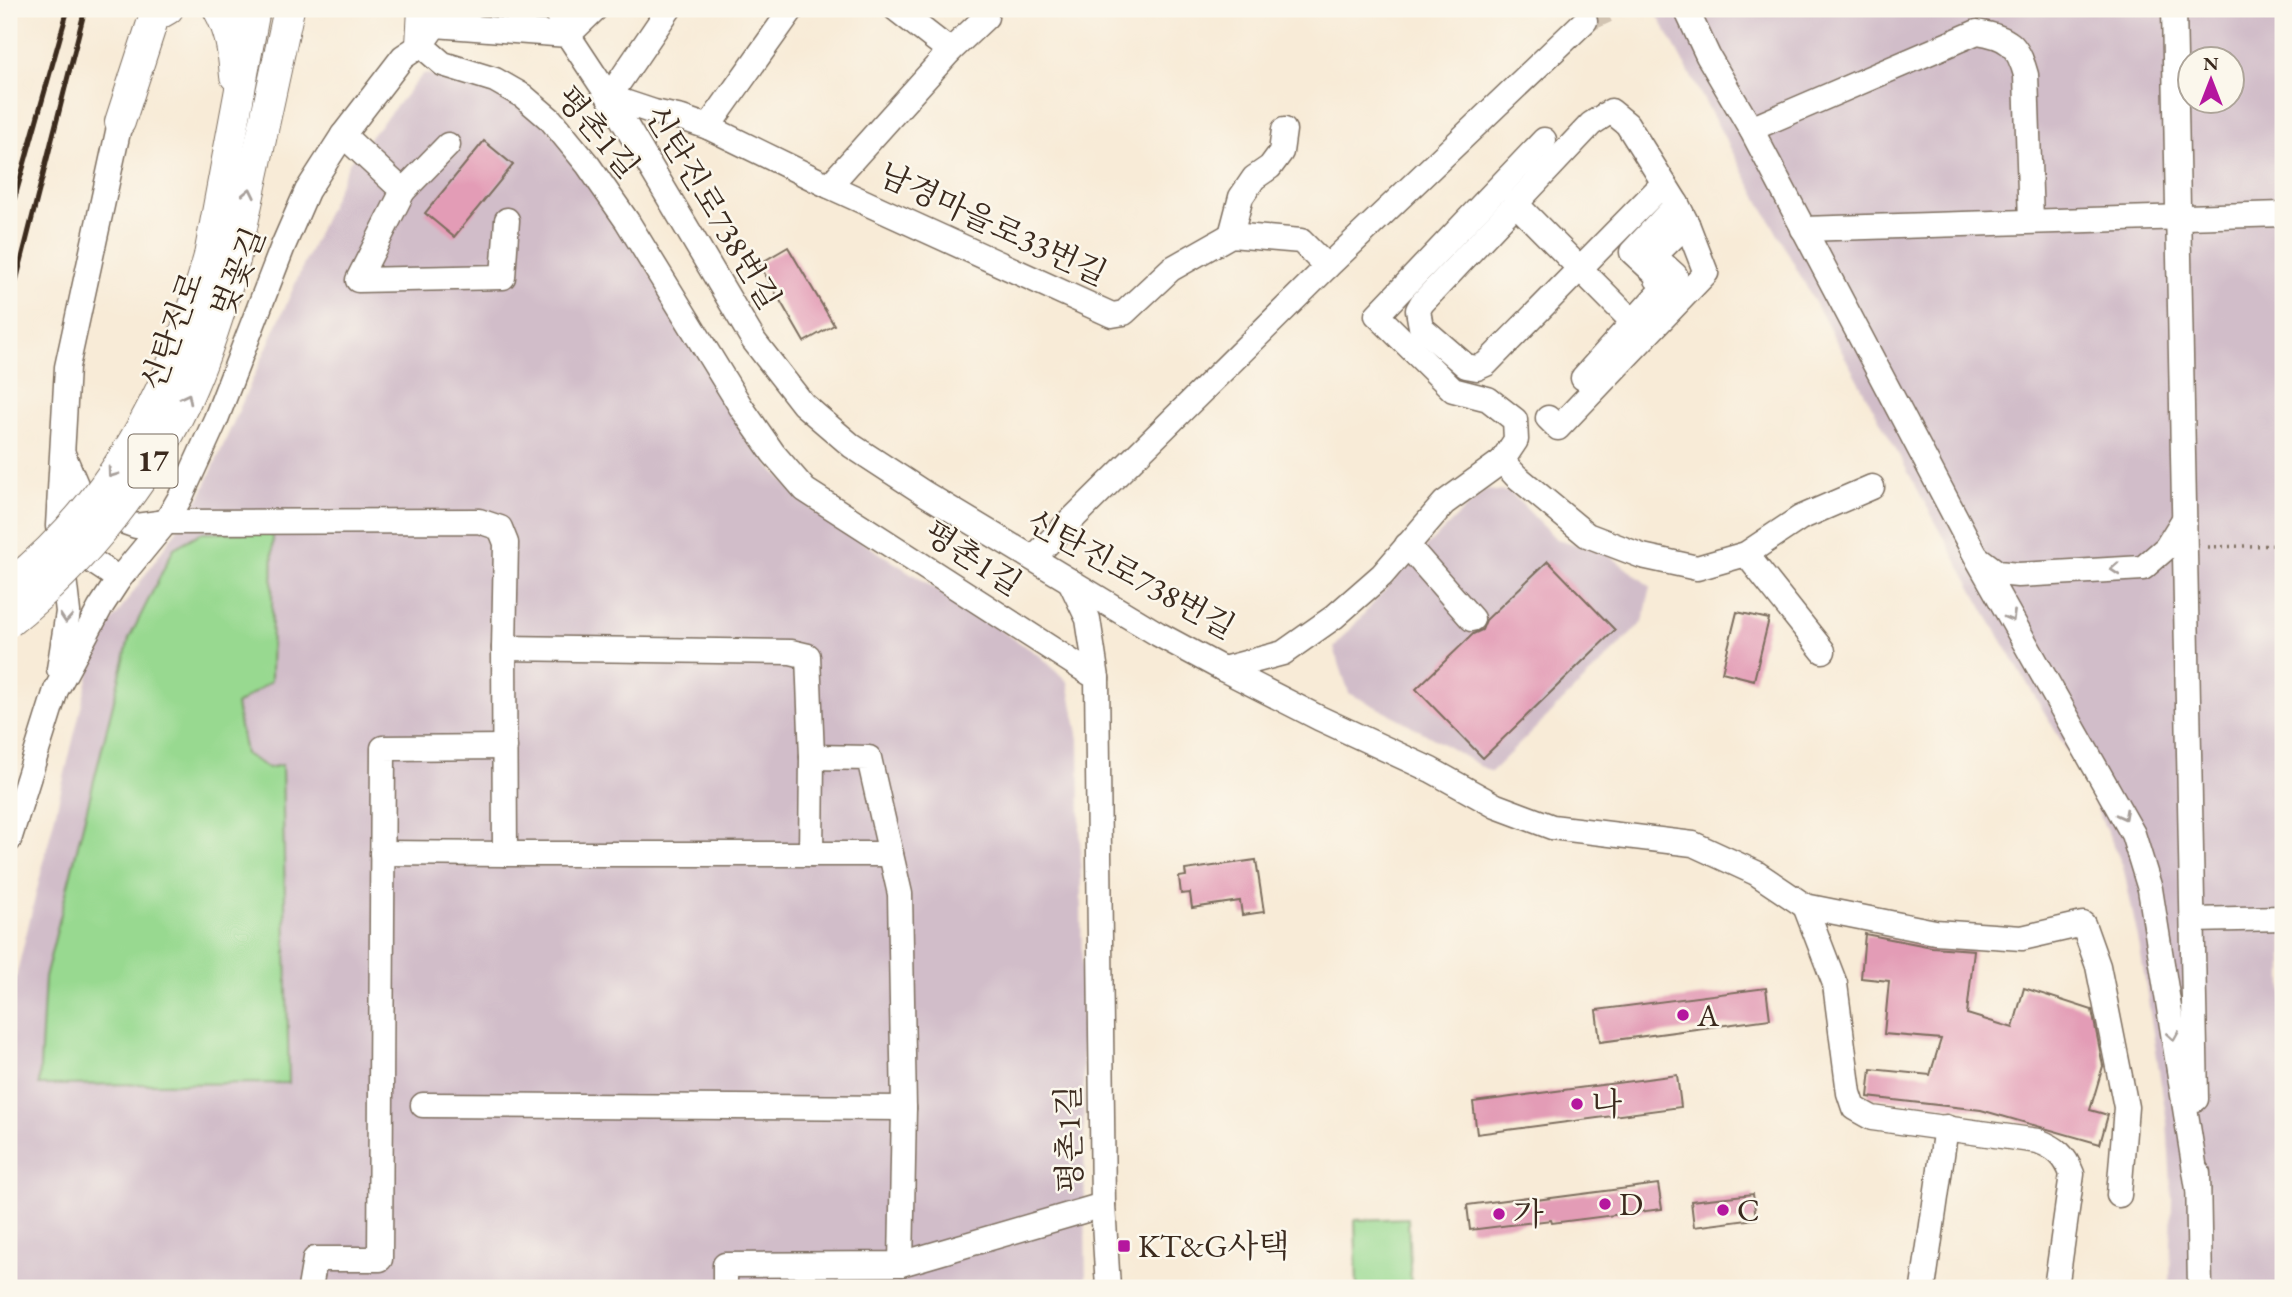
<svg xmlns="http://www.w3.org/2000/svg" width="2292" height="1297" font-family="'EB Garamond','Noto Serif KR',serif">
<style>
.industrial{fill:#d1bdc9;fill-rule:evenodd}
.green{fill:#98d990;stroke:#6a8257;stroke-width:2}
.building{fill:#e39cb6}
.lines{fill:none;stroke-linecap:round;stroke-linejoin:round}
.minor-tunnel{stroke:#d2c4b2;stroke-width:24;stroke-dasharray:24 12;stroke-linecap:butt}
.minor-casing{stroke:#7d6e5f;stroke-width:27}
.major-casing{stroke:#7d6e5f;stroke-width:32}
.path{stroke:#7d6e5f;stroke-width:3.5;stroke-dasharray:2 5;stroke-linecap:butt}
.minor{stroke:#fff;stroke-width:24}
.major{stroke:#fff;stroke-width:30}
.rail{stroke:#3b2a1e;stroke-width:5}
.major-bridge-casing{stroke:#7d6e5f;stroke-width:32;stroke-linecap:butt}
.major-bridge{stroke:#fff;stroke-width:30}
.oneway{stroke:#a79f9a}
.poi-dot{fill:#b5179e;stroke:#fbf7ec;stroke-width:2.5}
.labels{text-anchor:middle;stroke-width:5;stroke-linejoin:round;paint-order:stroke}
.shield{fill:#fbf7ec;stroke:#75685c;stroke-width:2}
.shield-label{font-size:30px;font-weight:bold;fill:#3b2a1e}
.street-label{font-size:32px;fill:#3b2a1e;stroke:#fbf7ec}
.poi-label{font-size:32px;fill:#3b2a1e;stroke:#fbf7ec;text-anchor:start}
</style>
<rect width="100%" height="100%" fill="#fbf7ec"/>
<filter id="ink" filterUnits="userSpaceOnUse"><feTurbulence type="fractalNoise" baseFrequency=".0143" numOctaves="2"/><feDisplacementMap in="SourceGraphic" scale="14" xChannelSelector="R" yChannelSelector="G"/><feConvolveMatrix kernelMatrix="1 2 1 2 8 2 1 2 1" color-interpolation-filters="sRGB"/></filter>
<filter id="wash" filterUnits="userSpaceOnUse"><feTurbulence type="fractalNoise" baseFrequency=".00686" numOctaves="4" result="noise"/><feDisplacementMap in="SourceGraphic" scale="28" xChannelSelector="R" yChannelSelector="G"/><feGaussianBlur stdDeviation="1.57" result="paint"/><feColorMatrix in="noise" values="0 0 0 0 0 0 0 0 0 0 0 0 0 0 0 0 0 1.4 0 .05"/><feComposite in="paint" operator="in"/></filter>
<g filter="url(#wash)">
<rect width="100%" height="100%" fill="#f8ebd7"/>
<!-- industrial -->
<g class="industrial">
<path d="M1654 9H2283V1288H2170L2172 1198 2167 1122 2140 948 2123 866 2078 769 1986 614ZM2190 60H2232V102H2190Z"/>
<polygon points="423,74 457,77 522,99 587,172 770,467 814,511 1039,655 1068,682 1079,739 1086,1288 9,1288 9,1006 96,645 201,495 350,161"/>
<polygon points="1485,490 1510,492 1556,539 1605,552 1651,587 1643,622 1491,772 1405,722 1349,693 1334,648 1405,567"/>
</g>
<!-- green -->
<g class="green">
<polygon points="273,532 271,681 236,705 245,754 268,768 282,765 289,1083 39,1085 45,978 129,639 174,548 201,533"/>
<polygon points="1408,1218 1411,1288 1357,1288 1355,1220"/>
</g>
<g id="blocks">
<!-- building -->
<g class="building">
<polygon points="484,141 513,165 454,237 425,213"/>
<polygon points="788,247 834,325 804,342 759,264"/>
<polygon points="1548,561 1615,630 1483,758 1416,689 1473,634 1482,630 1486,620"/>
<polygon points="1737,612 1769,619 1754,680 1722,672"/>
<polygon points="1256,860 1264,912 1242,915 1240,901 1192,908 1190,893 1181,894 1179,877 1186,876 1185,870"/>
<polygon points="1865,934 1932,947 1974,950 1967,1014 2013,1028 2024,988 2092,1010 2103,1066 2090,1110 2108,1115 2100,1144 1981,1110 1868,1097 1871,1069 1930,1075 1941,1039 1884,1034 1889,981 1861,978"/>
<polygon points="1766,988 1770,1019 1600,1042 1596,1010"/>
<polygon points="1677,1075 1681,1107 1477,1134 1473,1102"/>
<polygon points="1658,1184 1662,1209 1552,1223 1551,1220 1470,1230 1467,1205 1528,1197 1528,1201"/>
<polygon points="1753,1194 1756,1219 1694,1227 1691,1201"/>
</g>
</g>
</g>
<g filter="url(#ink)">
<use href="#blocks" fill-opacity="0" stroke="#7d6e5f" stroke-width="2"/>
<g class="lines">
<!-- minor-tunnel -->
<polyline class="minor-tunnel" points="1585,21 1611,9"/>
<!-- minor casing -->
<g class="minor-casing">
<g id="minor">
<polyline points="555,9 568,35 609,97 754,341 803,404 852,446 924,493 1158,634 1223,669 1283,653 1334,617 1382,575 1444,503 1502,461 1516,476 1587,535 1642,556 1697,568 1746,554 1800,518 1872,487"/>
<polyline points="669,9 609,97 654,112 682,118 708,127 829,186 1112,315 1124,313 1171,269 1231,235 1301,241 1327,267"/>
<polyline points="896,9 950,51"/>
<polyline points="1686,9 1708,56 1751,129 1977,558 2133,834 2150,889 2198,1189"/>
<polyline points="2174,9 2196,1099"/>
<polyline points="435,25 568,35 595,9"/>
<polyline points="421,45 443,64 495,80 523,96 551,120 588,165 627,221 741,407 773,453 805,490 1097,678 1103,1205 1108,1288"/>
<polyline points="708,127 792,9"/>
<path d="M1751 129 1977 32C2009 37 2018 45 2026 75L2031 221"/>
<polyline points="343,135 403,191 358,280 503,277 507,220"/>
<polyline points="829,186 950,51 986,17"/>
<polyline points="403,191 448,145"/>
<polyline points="1515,203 1625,314"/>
<polyline points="1803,229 2283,214"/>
<polyline points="1231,235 1241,197 1254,178 1270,167 1281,152 1284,130"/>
<polyline points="1657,279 1659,277 1632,252 1677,204"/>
<polyline points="1583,378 1675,275 1654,256 1687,224"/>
<polyline points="1548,418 1558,428 1706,273 1687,224 1677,204 1627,124 1611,111 1591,124 1422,303 1418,310 1421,327 1466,366 1477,368 1486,364 1663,184"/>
<polyline points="63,454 82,499 102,514 136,526 166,522 479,521 500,528 506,543 504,648 505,854 382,853"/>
<polyline points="1502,461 1516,440 1515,420 1488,399 1453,390 1377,315 1544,140"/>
<polyline points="69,542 74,549 119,579"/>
<polyline points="1407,545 1472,619"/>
<polyline points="1746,554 1823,651"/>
<polyline points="1034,557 1327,267 1585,21"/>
<polyline points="1978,558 1998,573 2018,575 2143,568 2166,548 2184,519"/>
<polyline points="1070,581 1088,619 1097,678"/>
<polyline points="504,648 791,652 808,656 812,757 869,758 900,894 904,1108 901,1264 725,1265 725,1288"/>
<polyline points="59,669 68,612 58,526 67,367 124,104"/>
<polyline points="1223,669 1319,718 1431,770 1496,806 1552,827 1693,844 1756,873 1805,906 1935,932 2022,938 2083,924 2098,966 2126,1107 2119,1195"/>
<polyline points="9,840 56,690 100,608 119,579 166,522 181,496 216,419 283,246 307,191 343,135 403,57 421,45 435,25 441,9"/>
<polyline points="505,854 891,854"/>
<polyline points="811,854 812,757"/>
<path d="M1805 906 1835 984 1849 1093 1854 1108 1872 1118 2038 1141C2056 1148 2065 1155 2072 1174L2056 1288"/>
<polyline points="2193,920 2283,918"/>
<polyline points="423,1105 904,1108"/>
<polyline points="2198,1173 2200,1288"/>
<polyline points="901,1264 1103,1205"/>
<polyline points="310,1288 315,1259 380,1259 383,748 505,747"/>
<polyline points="1923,1288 1946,1127"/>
</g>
</g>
<!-- major casing -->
<g class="major-casing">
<g id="major">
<path d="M218 9C230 30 233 51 235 76"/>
<polyline points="421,45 423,9"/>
<polyline points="120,122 154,17 168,9"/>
<polyline points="209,256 255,9"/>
<polyline points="235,260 289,9"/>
</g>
</g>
<!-- path -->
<polyline class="path" points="2208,547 2283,545"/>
<!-- minor -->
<use href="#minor" class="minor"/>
<!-- major -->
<use href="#major" class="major"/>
<!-- rail -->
<g class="rail">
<polyline points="9,218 68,9"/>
<polyline points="9,309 85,9"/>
</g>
<!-- major-bridge casing -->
<g class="major-bridge-casing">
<g id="major-bridge">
<path d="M9 585C114 503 175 382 209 256"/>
<path d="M9 622C83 563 155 475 192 387 210 346 223 303 235 260"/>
</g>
</g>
<!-- major-bridge -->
<use href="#major-bridge" class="major-bridge"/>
</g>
<!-- one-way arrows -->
<defs><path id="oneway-chevron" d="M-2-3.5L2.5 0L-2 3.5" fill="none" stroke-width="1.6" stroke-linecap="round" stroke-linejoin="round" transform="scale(1.75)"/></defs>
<g class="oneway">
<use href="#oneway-chevron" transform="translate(249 193) rotate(-78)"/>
<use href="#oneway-chevron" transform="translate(187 398) rotate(-63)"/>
<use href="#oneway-chevron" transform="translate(112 473) rotate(126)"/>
<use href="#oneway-chevron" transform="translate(2115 569) rotate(176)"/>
<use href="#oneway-chevron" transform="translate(2011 617) rotate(60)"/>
<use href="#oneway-chevron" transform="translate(66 618) rotate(95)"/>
<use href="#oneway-chevron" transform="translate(2123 815) rotate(62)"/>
<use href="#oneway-chevron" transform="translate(2173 1036) rotate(81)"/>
</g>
</g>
<!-- markers -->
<g class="poi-dot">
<circle cx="1683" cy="1015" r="7"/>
<circle cx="1577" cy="1104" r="7"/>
<circle cx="1605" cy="1204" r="7"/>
<circle cx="1723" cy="1210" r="7"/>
<circle cx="1499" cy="1214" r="7"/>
<rect x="1117" y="1239" width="14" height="14" rx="3.5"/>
</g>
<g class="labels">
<!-- shield labels -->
<rect class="shield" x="128.5" y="434.5" width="49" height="53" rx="5"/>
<g class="shield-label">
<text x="153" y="471">17</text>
</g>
<!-- street labels -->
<g class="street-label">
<text transform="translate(598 132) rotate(50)" y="11">평촌1길</text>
<text transform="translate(713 207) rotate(59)" y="11">신탄진로738번길</text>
<text transform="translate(993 224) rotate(25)" y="11">남경마을로33번길</text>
<text transform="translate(238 272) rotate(-68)" y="11">벚꽃길</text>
<text transform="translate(172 331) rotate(-70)" y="11">신탄진로</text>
<text transform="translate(973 558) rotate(33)" y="11">평촌1길</text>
<text transform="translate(1131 574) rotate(29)" y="11">신탄진로738번길</text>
<text transform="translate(1069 1139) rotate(-91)" y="11">평촌1길</text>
</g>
<!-- poi labels -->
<g class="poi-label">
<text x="1697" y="1026">A</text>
<text x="1591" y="1115">나</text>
<text x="1619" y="1215">D</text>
<text x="1737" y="1221">C</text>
<text x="1513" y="1225">가</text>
<text x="1138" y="1257">KT&amp;G사택</text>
</g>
</g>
<!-- margin -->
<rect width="2292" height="1297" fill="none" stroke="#fbf7ec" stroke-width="35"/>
<!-- north arrow -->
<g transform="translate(2211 80)"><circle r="33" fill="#fbf7ec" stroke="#aea59a" stroke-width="2"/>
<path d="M0-5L12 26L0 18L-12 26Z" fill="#b5179e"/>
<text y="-10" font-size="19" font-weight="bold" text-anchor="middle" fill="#3b2a1e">N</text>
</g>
</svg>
